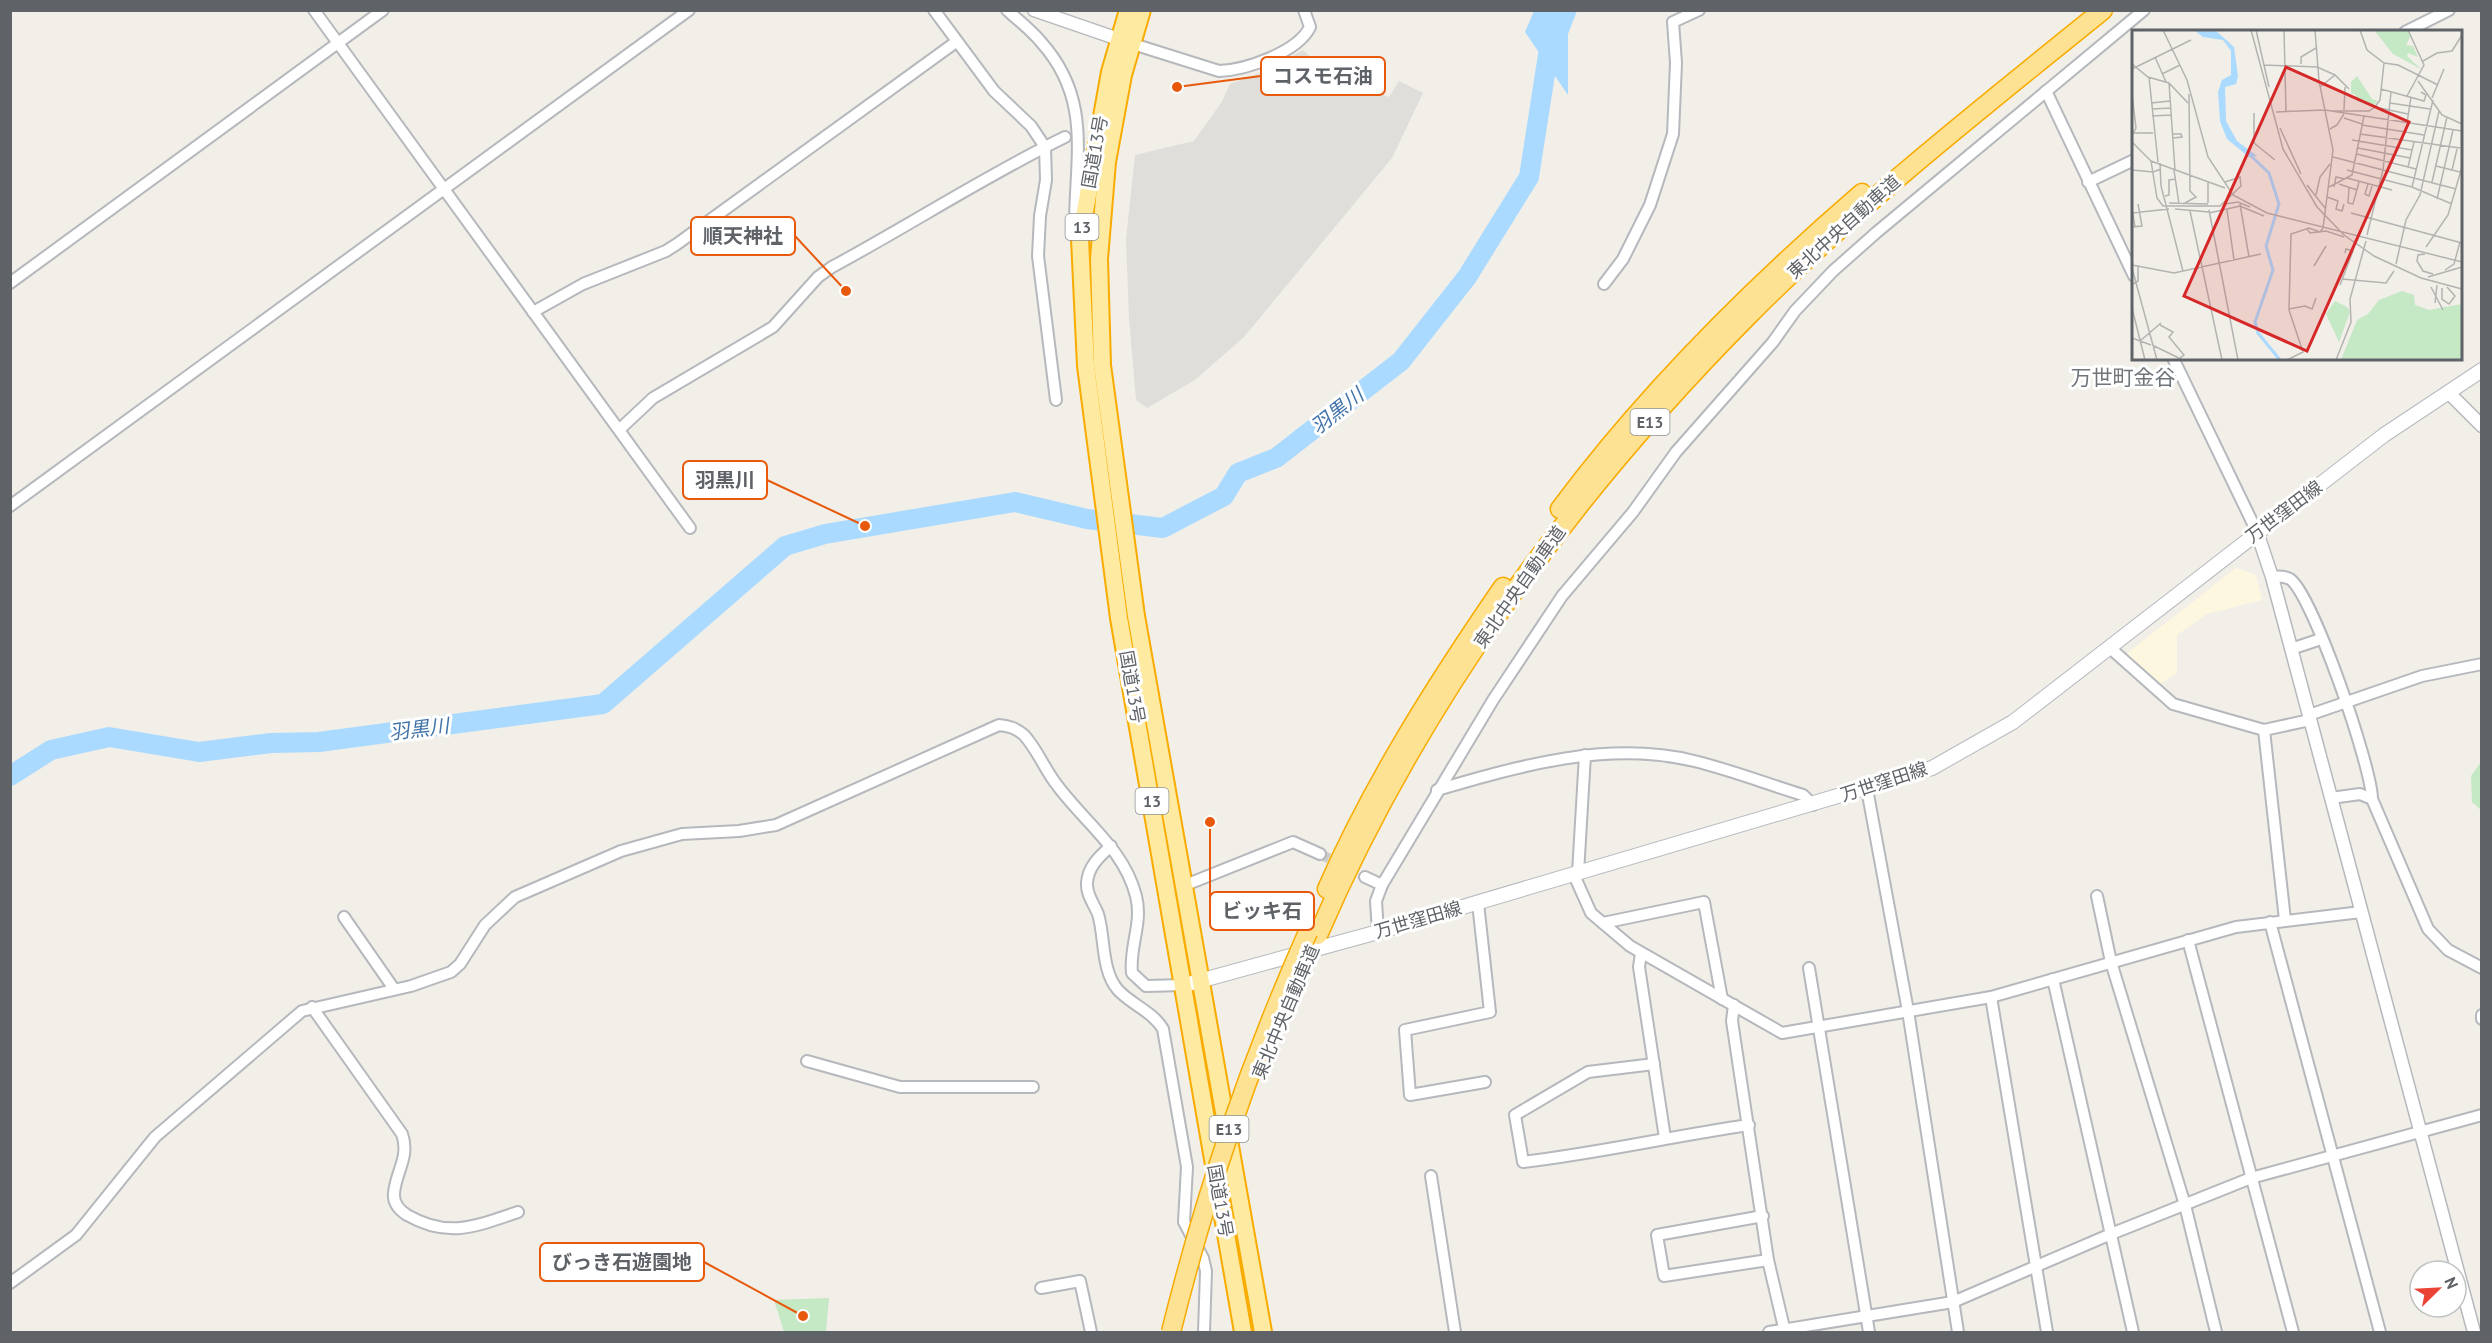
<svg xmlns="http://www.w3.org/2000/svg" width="2492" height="1343" font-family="'PT Sans','Noto Sans JP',sans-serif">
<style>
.commercial{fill:#fef7e0}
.industrial{fill:#e0deda}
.green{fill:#c5e8c5}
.water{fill:#aadaff}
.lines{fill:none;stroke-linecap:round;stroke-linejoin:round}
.river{stroke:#aadaff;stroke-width:20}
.minor-tunnel{stroke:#ccccc8;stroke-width:10;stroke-dasharray:10 5;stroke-linecap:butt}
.minor-casing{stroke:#b5b8bc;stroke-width:14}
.tertiary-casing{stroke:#b5b8bc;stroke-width:15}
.secondary-casing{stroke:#b6babf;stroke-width:16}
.trunk-casing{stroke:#f9ab00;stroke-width:20}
.motorway-casing{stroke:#f9ab00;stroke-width:21}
.minor{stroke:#fff;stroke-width:10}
.tertiary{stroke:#fff;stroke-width:12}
.secondary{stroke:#fff;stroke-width:14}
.trunk{stroke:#feeaa1;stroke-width:16}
.motorway{stroke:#fde293;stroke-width:18}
.motorway-bridge-casing{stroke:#f9ab00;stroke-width:21;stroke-linecap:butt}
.motorway-bridge{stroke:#fde293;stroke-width:18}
.labels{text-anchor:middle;stroke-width:6;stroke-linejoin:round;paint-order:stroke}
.shield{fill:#fff;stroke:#8f9295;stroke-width:1.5}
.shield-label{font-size:16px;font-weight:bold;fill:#5f6368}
.street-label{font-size:18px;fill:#5f6368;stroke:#fff}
.water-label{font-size:20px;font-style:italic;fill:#4174aa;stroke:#fff}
.quarter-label{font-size:21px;fill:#70757a;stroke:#fff}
.inset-river{fill:none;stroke:#aadaff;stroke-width:3}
.inset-road{fill:none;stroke:#b3b3b1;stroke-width:1.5}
.view{fill:#d62828;fill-opacity:0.15;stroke:#d62828;stroke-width:3}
.inset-edge{fill:none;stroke:#5f6368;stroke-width:3}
.leader{fill:none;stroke:#e8590c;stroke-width:2}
.callout-dot{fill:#e8590c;stroke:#fff;stroke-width:2}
.callout{fill:#fff;stroke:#e8590c;stroke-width:2}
.callout-label{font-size:20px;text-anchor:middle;font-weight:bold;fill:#5f6368}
</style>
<rect width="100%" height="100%" fill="#f1efe8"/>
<!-- commercial -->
<polygon class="commercial" points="2236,568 2256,575 2262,600 2207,614 2177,635 2177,673 2157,686 2126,654"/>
<!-- industrial -->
<polygon class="industrial" points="1303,50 1326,71 1389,97 1399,81 1423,93 1392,158 1244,337 1195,380 1147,408 1136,400 1129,318 1126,239 1135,155 1194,141 1221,103 1230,84 1265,71"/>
<!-- green -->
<g class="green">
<polygon points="2481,762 2481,810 2472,802 2471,776"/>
<polygon points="829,1298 826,1332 784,1332 774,1300"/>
</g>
<!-- water -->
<polygon class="water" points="1534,11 1577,11 1568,34 1568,95 1525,32"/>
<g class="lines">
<!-- river -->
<polyline class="river" points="10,776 51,750 109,737 199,752 271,743 319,742 603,704 785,546 825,534 1015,502 1087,519 1163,528 1224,496 1238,473 1276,458 1401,361 1467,277 1529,177 1555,10"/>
<!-- minor-tunnel -->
<polyline class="minor-tunnel" points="1320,854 1365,877"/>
<!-- minor casing -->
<g class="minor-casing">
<g id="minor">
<polyline points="314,10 690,528"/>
<polyline points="934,10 994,91 1031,126 1045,147 1046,180 1040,216 1038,256 1056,400"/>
<path d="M1007 10C1019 21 1031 30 1041 42 1094 101 1074 161 1075 231"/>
<polyline points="2405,32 2449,10"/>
<path d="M1133 44 1219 71C1246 70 1298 52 1310 27L1304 10"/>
<polyline points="2046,91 2134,276"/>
<polyline points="2088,182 2134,160"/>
<polyline points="10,283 383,10"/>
<polyline points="1604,284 1623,259 1650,205 1673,134 1676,63 1673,22 1699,10"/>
<polyline points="533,312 583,284 666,251 677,244 956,42"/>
<polyline points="2173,358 2257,532"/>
<path d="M620 429 653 398 773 327 818 277 832 267C910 225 985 176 1065 137"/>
<polyline points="10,506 689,10"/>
<path d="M2272 577C2278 576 2284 576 2290 579 2313 595 2372 768 2372 799L2428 929 2448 950 2482 968"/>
<polyline points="2109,647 2173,704 2264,730 2310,720"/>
<polyline points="2291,649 2321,639"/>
<polyline points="2309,715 2422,676 2482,664"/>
<polyline points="2264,730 2285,920"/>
<polyline points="1867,789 1908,1011 1958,1332"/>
<path d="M1437 790C1519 766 1608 740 1694 761 1731 770 1767 784 1803 795L1813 805"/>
<polyline points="2331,798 2360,794 2372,799"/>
<path d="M1111 846C1100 856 1088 866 1087 883 1086 894 1094 904 1098 914 1105 936 1101 971 1118 990 1132 1005 1152 1011 1163 1029L1187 1167 1184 1222 1203 1258 1206 1271 1204 1332"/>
<polyline points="1578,873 1585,755"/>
<polyline points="1574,875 1591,913 1630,946 1782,1033 1991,997 2236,927 2361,912"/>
<polyline points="1365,877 1382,885"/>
<polyline points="1183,886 1293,842 1320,854"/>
<polyline points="2097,896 2111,962 2185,1205 2216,1332"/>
<polyline points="1478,903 1490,1012 1405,1030 1410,1095 1485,1082"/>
<polyline points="344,917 394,989"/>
<polyline points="2270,922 2380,1332"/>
<polyline points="1603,923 1704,902 1722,999"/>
<polyline points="1378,932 1376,901 1382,885 1493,700 1562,596 1633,512 1676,452 1773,342 1795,311 1833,271 1877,232 2144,10"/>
<polyline points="2188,940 2293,1332"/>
<polyline points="1641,953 1639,967 1665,1138"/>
<polyline points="1809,968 1869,1332"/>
<polyline points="2053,979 2133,1332"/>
<polyline points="1991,997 2047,1332"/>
<polyline points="1734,1005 1732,1021 1768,1260 1785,1332"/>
<path d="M312 1007 402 1134C410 1157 396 1171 394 1193 393 1203 399 1210 407 1215 449 1239 476 1226 518 1212"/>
<polyline points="2482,1015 2482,1019"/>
<polyline points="807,1061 900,1087 1033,1087"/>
<path d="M1654 1064 1588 1072 1515 1115 1523 1162C1599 1153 1673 1136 1749 1125"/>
<polyline points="1431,1176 1455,1332"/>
<polyline points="1763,1216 1657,1235 1664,1276 1768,1260"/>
<path d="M10 1283 76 1235 155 1137 302 1011 411 986 451 972 460 964 485 925 515 897 621 851 682 834 739 831 776 825 999 725C1009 726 1016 728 1024 735 1037 749 1045 770 1057 785 1085 823 1124 849 1136 896 1143 923 1129 947 1132 973L1146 986 1184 985"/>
<polyline points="1041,1288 1080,1281 1091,1332"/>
<polyline points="1769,1332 1953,1302 2111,1234 2251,1178 2482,1115"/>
</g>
</g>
<!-- tertiary casing -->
<g class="tertiary-casing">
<g id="tertiary">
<polyline points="1034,10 1127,42"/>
<polyline points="2448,392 2482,426"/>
<polyline points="2257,532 2272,577 2474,1332"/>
</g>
</g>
<!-- secondary casing -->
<g class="secondary-casing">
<polyline id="secondary" points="1192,983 1378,932 1932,768 2013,722 2384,435 2482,370"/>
</g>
<!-- trunk casing -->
<g class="trunk-casing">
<g id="trunk">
<polyline points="1128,10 1110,72 1080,239 1086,366 1119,618 1243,1332"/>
<polyline points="1142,10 1123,75 1107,162 1099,259 1102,365 1136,616 1263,1332"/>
</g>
</g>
<!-- motorway casing -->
<g class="motorway-casing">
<g id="motorway">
<path d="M1560 509C1647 392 1752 288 1862 193"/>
<path d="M1327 889C1374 782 1437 683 1503 587"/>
<path d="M1318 935C1417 705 1571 494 1748 316 1858 205 1982 108 2103 10"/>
</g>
</g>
<!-- minor -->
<use href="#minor" class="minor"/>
<!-- tertiary -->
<use href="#tertiary" class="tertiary"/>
<!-- secondary -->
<use href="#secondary" class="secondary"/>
<!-- trunk -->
<use href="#trunk" class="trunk"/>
<!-- motorway -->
<use href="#motorway" class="motorway"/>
<!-- motorway-bridge casing -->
<g class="motorway-bridge-casing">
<path id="motorway-bridge" d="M1171 1332C1206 1191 1249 1065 1308 932"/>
</g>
<!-- motorway-bridge -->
<use href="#motorway-bridge" class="motorway-bridge"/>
</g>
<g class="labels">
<!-- shield labels -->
<g class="shield">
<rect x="1065.5" y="214" width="33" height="26" rx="4.5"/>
<rect x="1630.5" y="409" width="39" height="26" rx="4.5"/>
<rect x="1135.5" y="788" width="33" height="26" rx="4.5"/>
<rect x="1209.5" y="1116" width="39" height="26" rx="4.5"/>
</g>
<g class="shield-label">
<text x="1082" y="233">13</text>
<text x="1650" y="428">E13</text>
<text x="1152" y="807">13</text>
<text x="1229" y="1135">E13</text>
</g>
<!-- street labels -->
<g class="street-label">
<text transform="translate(1095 152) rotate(-80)" y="6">国道13号</text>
<text transform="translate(1844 227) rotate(-42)" y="6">東北中央自動車道</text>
<text transform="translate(2284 512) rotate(-37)" y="6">万世窪田線</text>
<text transform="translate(1520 587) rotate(-55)" y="6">東北中央自動車道</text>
<text transform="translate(1132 687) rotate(80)" y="6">国道13号</text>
<text transform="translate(1884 782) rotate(-18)" y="6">万世窪田線</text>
<text transform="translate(1418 920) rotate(-16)" y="6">万世窪田線</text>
<text transform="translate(1286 1012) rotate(-67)" y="6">東北中央自動車道</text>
<text transform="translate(1220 1201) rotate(80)" y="6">国道13号</text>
</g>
<!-- water labels -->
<g class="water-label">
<text transform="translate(1337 411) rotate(-38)" y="7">羽黒川</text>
<text transform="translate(419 729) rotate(-7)" y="7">羽黒川</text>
</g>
<!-- quarter labels -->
<g class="quarter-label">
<text x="2123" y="385">万世町金谷</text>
</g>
</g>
<!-- overview -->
<g transform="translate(2132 30)">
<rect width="330" height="330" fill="#f1efe8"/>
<path d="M242 0 276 1 278 7 274 15 281 16 286 27 276 23 275 26 289 39 261 24ZM225 46 240 69 246 71 241 76 224 71V65L219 63V52ZM270 261 282 265 283 275 297 280 330 274V330H209L225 290 236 284 247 270ZM203 271 215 277 218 282 207 312 194 284Z" fill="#c5e8c5"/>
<path d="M62 0H83L102 17 106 46 104 54 93 57 94 91 105 111 125 126 117 127 95 109 88 91 86 62 90 50 99 45V21L91 10 71 7Z" fill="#aadaff"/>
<path class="inset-river" d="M117 124 137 143 147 174 134 216 141 240 123 292 126 303 148 330"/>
<path class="inset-road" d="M31 0 55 50 76 127 101 165 135 183 330 232M119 0 151 119 185 177 212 205 242 226 289 248 330 259M124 0 137 57M152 0 154 82M183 0 187 51 201 120 191 198M228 0 235 20 252 33 266 35 306 55M23 27 34 52M291 31 305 23 320 21 330 5M0 34 16 47 37 53 56 73M169 34V27L184 18M132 35 185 37 203 45 217 59M0 39 59 10M30 44 48 35M17 47 26 132M286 51 310 85 330 94M37 53 43 140M188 57 203 45M249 59 292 71 294 65 289 62M0 64 4 98 0 105M275 66 292 35 276 0M300 68 312 39M19 73 38 71M258 73 298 79M243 77 276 84M20 79 39 78M212 80 213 57M198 81H237L243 77 248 70 252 33M144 82 193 80 330 101M122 83V113L143 130M20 86 39 85M212 88 230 94M275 93 279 67M230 95 292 105M148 98 169 144M198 99 205 95 212 84M2 103H21M41 104H49L50 107 41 108M228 104 328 118M220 110 280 120M0 112 19 131 25 168 31 176H88L109 156 108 147 93 152M226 118 278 128M225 124 284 139M201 127 324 159M19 131 93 158M28 133 29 156 51 241M304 136 328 142M276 137 282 112M0 140 21 142 29 139M42 140 47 174M215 140 280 157 320 174M320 140 325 119M215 148 260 160M300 152 315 87M207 154 225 160M236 154 233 164 237 166 240 156M175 155 193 178M197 157 220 145 232 86M202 157 204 147 213 149M280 157 301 70M217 158 216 173 221 174 227 152M184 165 188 147 198 134M33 166 37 165V150L44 149M195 167 206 171 204 179 210 181 212 174M305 169 321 100M37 173 76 174M76 173V151M51 174 64 167 58 161 57 64M93 174 106 172 118 177M108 174 117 227M0 178 3 197M43 179 77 182M77 180 106 330M95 180 102 230M58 181 90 330M0 183 37 179M77 183 108 176 132 186M219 183 330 213M0 197 10 196 6 174M175 199 178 203 194 201 212 207M235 205 251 140 259 62M294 217 316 185 330 137M293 224 286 225 285 231 291 241 301 244M264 234 274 190 288 165 307 81M0 235 42 243 129 224M182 236 194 216M0 238 25 330M313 240 322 234 328 212M296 247 330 237M210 249 254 253 262 241M1 254 6 251V235M208 255 221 221 214 219 213 223M299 257 311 280M310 258V269L317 274 323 266 315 257M303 273 305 255M0 278 13 330M157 279 173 276 180 279 184 268M28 295 41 302 37 307 52 325 48 328M0 308 19 315M8 311 29 293M20 315 51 330M155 330 171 322 157 280 159 204 177 198 188 202 191 198M204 330 219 292 218 269 234 211"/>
<path class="view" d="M154 37 277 92 175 321 52 266Z"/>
<rect width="330" height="330" class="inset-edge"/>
</g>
<!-- callouts -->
<path class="leader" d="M1177 87L1261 76M846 291L795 236M865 526L767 480M1210 822L1210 911M803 1316L704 1262"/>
<g class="callout-dot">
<circle cx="1177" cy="87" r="6"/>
<circle cx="846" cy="291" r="6"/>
<circle cx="865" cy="526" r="6"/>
<circle cx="1210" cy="822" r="6"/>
<circle cx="803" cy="1316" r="6"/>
</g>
<g class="callout">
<rect x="1261" y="57" width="124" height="38" rx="6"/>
<rect x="691" y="217" width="104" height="38" rx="6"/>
<rect x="683" y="461" width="84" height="38" rx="6"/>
<rect x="1210" y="892" width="104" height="38" rx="6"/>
<rect x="540" y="1243" width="164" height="38" rx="6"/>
</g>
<g class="callout-label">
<text x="1323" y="83">コスモ石油</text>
<text x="743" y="243">順天神社</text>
<text x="725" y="487">羽黒川</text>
<text x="1262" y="918">ビッキ石</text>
<text x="622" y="1269">びっき石遊園地</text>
</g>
<!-- border -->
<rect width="2492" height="1343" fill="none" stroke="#5f6368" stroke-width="24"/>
<!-- north arrow -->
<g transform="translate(2438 1289) rotate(66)"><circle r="28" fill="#ffffff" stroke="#bfc1c3" stroke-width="1.5"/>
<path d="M0-4.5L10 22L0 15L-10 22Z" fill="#ea4335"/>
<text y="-9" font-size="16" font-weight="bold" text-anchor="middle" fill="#5f6368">N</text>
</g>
</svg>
